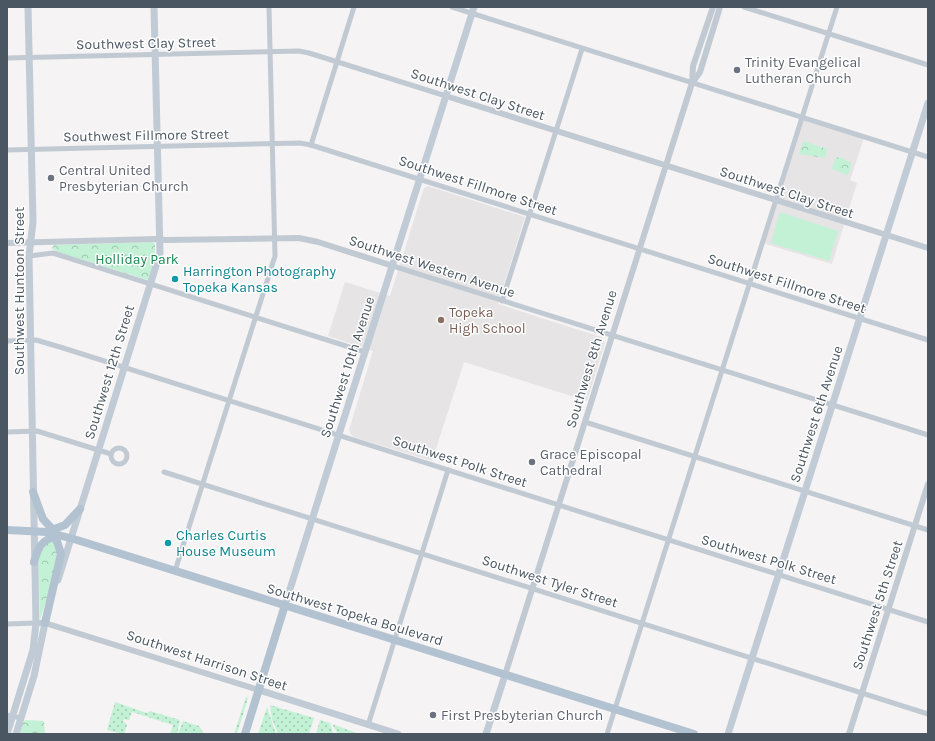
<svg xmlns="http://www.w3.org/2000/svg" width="935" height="741" font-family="Karla,sans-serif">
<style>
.education{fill:#e6e4e5}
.grass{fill:url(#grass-dots)}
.forest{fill:url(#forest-crowns)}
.pitch{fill:#c3f1d5}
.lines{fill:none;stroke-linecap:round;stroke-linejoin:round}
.minor{stroke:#c1cad2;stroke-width:5}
.tertiary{stroke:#c1cad2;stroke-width:6}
.secondary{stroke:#c1cbd6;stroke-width:7}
.primary{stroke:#b3c2d1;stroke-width:8}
.worship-dot{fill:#6b7280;stroke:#fff;stroke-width:1.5}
.culture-dot{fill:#0f9aa8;stroke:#fff;stroke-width:1.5}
.education-dot{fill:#8d6e63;stroke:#fff;stroke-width:1.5}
.labels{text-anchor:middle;stroke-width:3;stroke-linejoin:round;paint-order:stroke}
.street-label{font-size:14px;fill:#4a5661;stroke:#fff}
.worship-label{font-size:14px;fill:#5b616d;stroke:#fff;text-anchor:start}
.park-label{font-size:14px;fill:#17864f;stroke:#fff}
.culture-label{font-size:14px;fill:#0d838f;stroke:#fff;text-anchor:start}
.education-label{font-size:14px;fill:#785e54;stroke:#fff;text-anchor:start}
</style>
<defs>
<pattern id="grass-dots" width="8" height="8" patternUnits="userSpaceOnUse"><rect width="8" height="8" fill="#c3f1d5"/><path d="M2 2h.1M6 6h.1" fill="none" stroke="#a0c6b0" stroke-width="1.8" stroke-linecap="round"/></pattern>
<pattern id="forest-crowns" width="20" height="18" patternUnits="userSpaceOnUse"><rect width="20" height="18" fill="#c3f1d5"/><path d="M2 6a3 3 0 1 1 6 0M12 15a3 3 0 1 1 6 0" fill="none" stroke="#a0c6b0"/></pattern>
</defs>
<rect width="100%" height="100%" fill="#f5f3f3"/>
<!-- education -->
<g class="education">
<polygon points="802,118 864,138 850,180 857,183 832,264 762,243"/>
<polygon points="428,186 525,217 498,304 601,337 605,343 587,401 464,362 432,461 354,437 350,433 349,430 373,351 328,336 345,282 390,296 424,188"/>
</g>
<!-- grass -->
<g class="grass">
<polygon points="246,697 248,698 237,734 234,734"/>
<polygon points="115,702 147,713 150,711 180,720 177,734 170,734 173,725 132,712 129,720 124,719 123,721 127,725 124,734 107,730"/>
<polygon points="270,705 314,718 309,734 278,734 272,719"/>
<polygon points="267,707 276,734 258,734"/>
<polygon points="320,720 330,723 333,733 335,734 316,734"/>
<polygon points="183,721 199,726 204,734 178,734"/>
<polygon points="332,724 357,733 357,734 338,734"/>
</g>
<!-- forest -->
<g class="forest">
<polygon points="803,141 827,149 825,158 799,154"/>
<polygon points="840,157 851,163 850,171 847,175 832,169 835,158"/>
<polygon points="152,242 155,244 155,257 148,280 57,252 52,248 54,245"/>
<polygon points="51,539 58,547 58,563 40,620 38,555"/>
<polygon points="26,720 44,721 45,734 19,734 23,722"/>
</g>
<!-- pitch -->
<polygon class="pitch" points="780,212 838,231 829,261 771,243"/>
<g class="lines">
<!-- minor -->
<g class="minor">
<polyline points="452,7 928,157"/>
<polyline points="744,7 928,65"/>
<polyline points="7,58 299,51 309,53 446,96"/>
<polyline points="311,145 354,7"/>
<polyline points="7,150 300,143 311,145 928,340"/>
<polyline points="29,256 53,253 365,352"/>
<polyline points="393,266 928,435"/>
<polyline points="502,301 582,49"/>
<polyline points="7,341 36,340 60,347 928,622"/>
<polyline points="585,422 928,530"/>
<polyline points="7,432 37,431 111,454"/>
<circle cx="119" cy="456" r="8"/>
<polyline points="164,472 928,714"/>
<polyline points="175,571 275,256 269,7"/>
<polyline points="7,624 36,623"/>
<polyline points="7,715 21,718"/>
<polyline points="368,725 448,470"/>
<polyline points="607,734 837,7"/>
</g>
<!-- tertiary -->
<g class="tertiary">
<polyline points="693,82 700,72 720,7"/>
<polyline points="446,96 928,248"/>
<polyline points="7,243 156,239 166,240 299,238 318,242 393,266"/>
<polyline points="36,623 45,623 259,690"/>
<polyline points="505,675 692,83 693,66 713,7"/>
<polyline points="849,734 928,484"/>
</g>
<!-- secondary -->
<g class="secondary">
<polyline points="58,580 160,253 154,7"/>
<polyline points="285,605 474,7"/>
<polyline points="259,690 398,734"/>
<polyline points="7,734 33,650 36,623 29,256 33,222 28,7"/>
<polyline points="16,734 34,676 46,618"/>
<polyline points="486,734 505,675"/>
<polyline points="728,734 928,103"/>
</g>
<!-- primary -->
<g class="primary">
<polyline points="33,492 43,519 55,532"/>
<polyline points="7,530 47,532 77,540 694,734"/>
<polyline points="49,531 65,525 80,509"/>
<path d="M34 562C38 548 41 540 56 536"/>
<polyline points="45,623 61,554 57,541 47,532"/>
<polyline points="245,734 285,605"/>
</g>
</g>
<!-- markers -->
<g class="worship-dot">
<circle cx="737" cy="70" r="4"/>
<circle cx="51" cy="178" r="4"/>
<circle cx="532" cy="462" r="4"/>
<circle cx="433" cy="715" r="4"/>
</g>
<g class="culture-dot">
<circle cx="175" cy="279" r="4"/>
<circle cx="168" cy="543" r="4"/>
</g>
<circle class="education-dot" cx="441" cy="320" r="4"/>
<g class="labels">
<!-- street labels -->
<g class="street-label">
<text transform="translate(146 43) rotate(-1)" y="5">Southwest Clay Street</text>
<text transform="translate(478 94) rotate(18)" y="5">Southwest Clay Street</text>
<text transform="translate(146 135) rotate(-1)" y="5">Southwest Fillmore Street</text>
<text transform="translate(478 185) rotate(18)" y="5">Southwest Fillmore Street</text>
<text transform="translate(787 192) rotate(18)" y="5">Southwest Clay Street</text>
<text transform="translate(432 266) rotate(18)" y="5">Southwest Western Avenue</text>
<text transform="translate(787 283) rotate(18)" y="5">Southwest Fillmore Street</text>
<text transform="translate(19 291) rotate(-90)" y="5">Southwest Huntoon Street</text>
<text transform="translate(591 359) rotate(-73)" y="5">Southwest 8th Avenue</text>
<text transform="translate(347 367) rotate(-72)" y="5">Southwest 10th Avenue</text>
<text transform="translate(109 372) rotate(-73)" y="5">Southwest 12th Street</text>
<text transform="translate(816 414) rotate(-72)" y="5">Southwest 6th Avenue</text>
<text transform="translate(460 461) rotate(18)" y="5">Southwest Polk Street</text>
<text transform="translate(769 559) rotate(17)" y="5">Southwest Polk Street</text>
<text transform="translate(550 581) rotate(18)" y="5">Southwest Tyler Street</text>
<text transform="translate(877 605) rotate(-72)" y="5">Southwest 5th Street</text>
<text transform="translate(355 614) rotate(17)" y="5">Southwest Topeka Boulevard</text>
<text transform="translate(207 660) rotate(18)" y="5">Southwest Harrison Street</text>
</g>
<!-- worship labels -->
<g class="worship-label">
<text x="745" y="67">Trinity Evangelical<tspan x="745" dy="16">Lutheran Church</tspan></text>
<text x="59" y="175">Central United<tspan x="59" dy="16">Presbyterian Church</tspan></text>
<text x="540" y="459">Grace Episcopal<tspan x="540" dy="16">Cathedral</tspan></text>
<text x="441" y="720">First Presbyterian Church</text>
</g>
<!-- park labels -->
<g class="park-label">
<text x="137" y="264">Holliday Park</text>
</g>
<!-- culture labels -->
<g class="culture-label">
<text x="183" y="276">Harrington Photography<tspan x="183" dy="16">Topeka Kansas</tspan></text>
<text x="176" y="540">Charles Curtis<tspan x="176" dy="16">House Museum</tspan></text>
</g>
<!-- education labels -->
<g class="education-label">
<text x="449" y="317">Topeka<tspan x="449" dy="16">High School</tspan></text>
</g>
</g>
<!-- border -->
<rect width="935" height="741" fill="none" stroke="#4a5661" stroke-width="16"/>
</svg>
